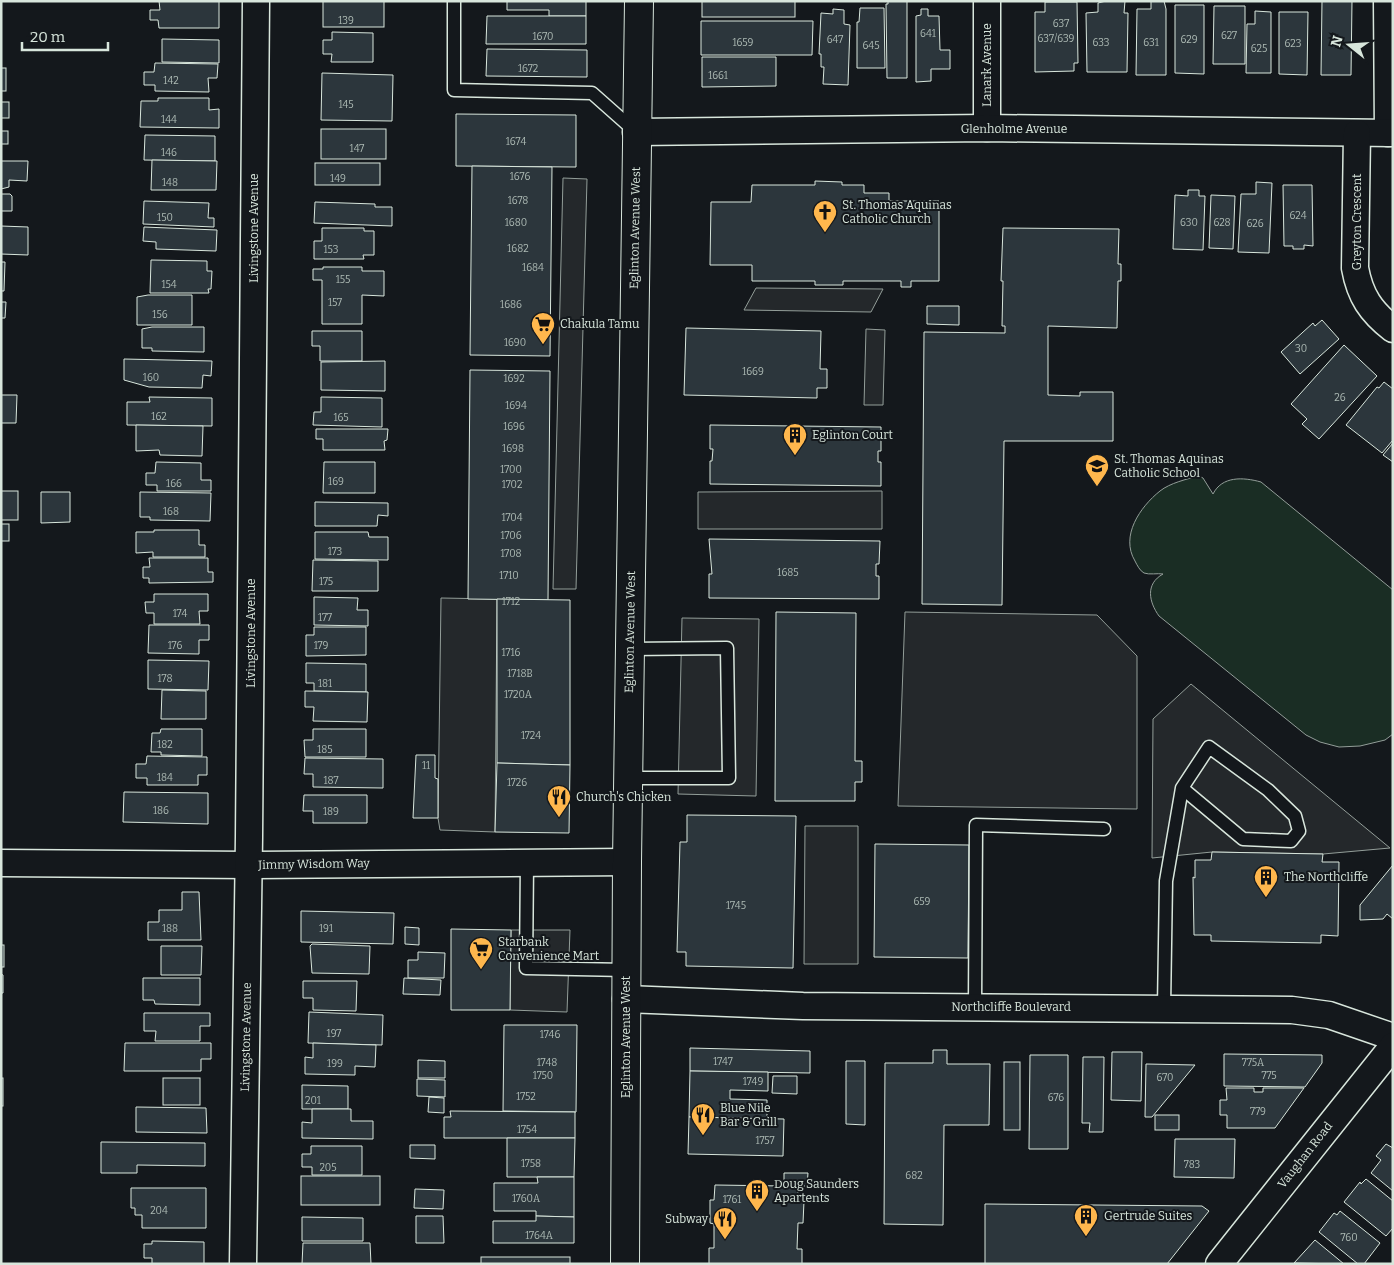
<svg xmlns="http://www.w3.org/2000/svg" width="1394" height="1265" font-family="Bitter,serif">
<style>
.green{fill:#1a2d24;stroke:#939e99}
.parking{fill:#24282b;stroke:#939e99}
.building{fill:#2c363c;stroke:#d8e6dc}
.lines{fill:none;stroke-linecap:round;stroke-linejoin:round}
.lane-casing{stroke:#d8e6dc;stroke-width:15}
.street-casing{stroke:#d8e6dc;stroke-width:29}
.primary-casing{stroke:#d8e6dc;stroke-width:30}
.lane{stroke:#14181c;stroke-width:12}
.street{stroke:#14181c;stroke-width:26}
.primary{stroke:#14181c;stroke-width:28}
.labels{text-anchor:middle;stroke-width:4;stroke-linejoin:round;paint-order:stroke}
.number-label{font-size:10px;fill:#adbab4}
.street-label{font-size:12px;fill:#d8e6dc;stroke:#14181c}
.poi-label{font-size:12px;fill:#d8e6dc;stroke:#14181c;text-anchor:start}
</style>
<rect width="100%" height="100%" fill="#14181c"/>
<!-- green -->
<path class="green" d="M1199 476 1203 478 1213 494C1222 476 1243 477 1261 482L1393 590V734L1385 740 1360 746 1339 747 1320 742 1306 735 1159 616C1149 602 1145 584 1163 574 1158 573 1149 575 1144 573 1140 571 1137 565 1135 561 1120 536 1140 507 1160 491 1170 483 1187 479 1199 476Z"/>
<!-- parking -->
<g class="parking">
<polygon points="563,178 587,179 576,589 553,589"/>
<polygon points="756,288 883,289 871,312 744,310"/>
<polygon points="866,329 885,330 883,405 864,405"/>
<polygon points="882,491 882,529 698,529 698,492"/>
<polygon points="441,598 497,599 495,832 440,830 438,818"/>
<polygon points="905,612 1097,615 1137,656 1137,809 898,806"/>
<polygon points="682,618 759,619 756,796 678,794"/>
<polygon points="1191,684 1390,848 1323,854 1212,852 1152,858 1153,719"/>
<polygon points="805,826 858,826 858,964 804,964"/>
<polygon points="511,930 570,930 567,1012 510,1010"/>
</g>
<!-- building -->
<g class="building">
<polygon points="159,1 219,1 219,28 159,28 158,20 150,20 150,10 160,10"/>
<rect x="323" y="1" width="61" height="26"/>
<polygon points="507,1 586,1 586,16 549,16 549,10 507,10"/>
<rect x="702" y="1" width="93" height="16"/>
<polygon points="888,1 907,1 907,78 887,78 886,4 888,4"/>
<polygon points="1106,1 1125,1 1124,13 1128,13 1127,72 1087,72 1086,13 1098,12 1098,3"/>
<polygon points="1151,1 1164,1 1166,9 1166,75 1136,75 1137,9 1151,9"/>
<polygon points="1322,1 1352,1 1351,75 1321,75"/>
<polygon points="1045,2 1077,2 1078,63 1074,63 1074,71 1035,72 1035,12 1045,12"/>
<polygon points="1175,5 1204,5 1204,74 1175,73"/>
<polygon points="1214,6 1245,6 1245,64 1213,64"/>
<polygon points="860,8 884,8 885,68 857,68 857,22 859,22"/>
<polygon points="833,9 844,10 844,24 850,25 848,85 823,84 824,67 821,67 821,54 819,54 821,13 833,14"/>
<polygon points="921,9 928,9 928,16 939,16 940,50 950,50 950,69 931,69 931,81 916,82 916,16 921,15"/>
<polygon points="1255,11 1271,12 1271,73 1246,73 1247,24 1255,24"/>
<polygon points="1279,12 1308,12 1307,75 1279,74"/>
<polygon points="487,16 586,16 586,44 486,44"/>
<polygon points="701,21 813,21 812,55 701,55"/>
<polygon points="332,32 373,33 373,62 331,62 332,54 323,54 323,40 332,40"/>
<polygon points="162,39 219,40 219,63 162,62"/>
<polygon points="487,49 587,50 587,77 486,76"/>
<polygon points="702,57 776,57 776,86 702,87"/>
<polygon points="155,63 218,64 217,78 208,78 209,92 155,91 155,85 144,85 144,72 154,72"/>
<rect x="1" y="68" width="5" height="23"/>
<polygon points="322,73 393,75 392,121 321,120"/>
<polygon points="158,98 209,98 209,110 219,109 219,128 140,127 141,101 158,101"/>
<rect x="1" y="102" width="8" height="16"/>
<polygon points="456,114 576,115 576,167 456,166"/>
<rect x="321" y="129" width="65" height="30"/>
<rect x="1" y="131" width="7" height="13"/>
<polygon points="145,135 215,136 215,161 144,160"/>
<polygon points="152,160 217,161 216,190 151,190"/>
<polygon points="1,161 28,161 27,181 9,180 9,187 1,189"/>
<rect x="315" y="163" width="65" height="22"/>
<polygon points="472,166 552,167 550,356 470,355"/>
<polygon points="815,181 842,182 842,185 864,185 864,193 889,193 889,201 939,201 939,281 911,281 911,287 901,287 901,281 843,281 843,285 815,285 815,281 752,281 752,265 710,265 711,202 751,202 752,185 815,185"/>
<polygon points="1256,182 1272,183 1269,253 1238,252 1241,194 1256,194"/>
<polygon points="1283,185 1312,185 1313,246 1304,245 1304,249 1293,249 1293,246 1284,246"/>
<polygon points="1188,190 1199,190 1199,196 1205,196 1203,250 1173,249 1175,195 1188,196"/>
<polygon points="1,194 10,194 12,196 12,211 1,211"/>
<polygon points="1211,195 1235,196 1233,249 1209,248"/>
<polygon points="144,201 209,203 208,218 214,218 214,227 143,224"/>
<polygon points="315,202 375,204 375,207 392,207 392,226 314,223"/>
<polygon points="1,226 28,227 28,255 1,254"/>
<polygon points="144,227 217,230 216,251 156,249 156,242 143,241"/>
<polygon points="322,228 364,228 364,231 374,231 374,255 363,255 364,259 314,259 314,241 322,241"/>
<polygon points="1003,228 1119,229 1118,264 1121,264 1121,281 1118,281 1117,328 1048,326 1048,395 1080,396 1080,392 1113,392 1113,441 1004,441 1002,605 922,604 924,332 1005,333 1005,326 1002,326 1003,281 1001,281"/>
<polygon points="151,260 207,261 207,271 212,271 211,289 208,289 209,293 150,293"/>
<polygon points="1,262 5,262 4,291 1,291"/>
<polygon points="323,267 362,267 362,271 384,271 384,296 362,295 362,324 322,324 322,280 313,280 313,269 323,269"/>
<polygon points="148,295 192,295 192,325 137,325 137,297"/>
<polygon points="1,302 6,302 5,318 1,318"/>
<polygon points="927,306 959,306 959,325 927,324"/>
<polygon points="1322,320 1339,339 1300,374 1281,352 1313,323 1315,326"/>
<polygon points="152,327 204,327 204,352 152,351 152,348 142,348 142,329"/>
<polygon points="686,328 821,331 820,369 827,369 827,388 817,388 817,398 684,395"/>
<polygon points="312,331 362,331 362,361 320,361 320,346 312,346"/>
<polygon points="1344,345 1377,376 1319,439 1302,424 1307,419 1291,404"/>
<polygon points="124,359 212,361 211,376 203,375 202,388 149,387 124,380"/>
<polygon points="385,361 385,391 321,390 321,362"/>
<polygon points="470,370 550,371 548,600 468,599"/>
<polygon points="1384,382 1393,389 1393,440 1382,453 1346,425 1377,387 1379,388"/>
<polygon points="1,395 17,395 16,423 1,423"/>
<polygon points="149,397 212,398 212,426 127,425 127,402 150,402"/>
<polygon points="321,397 382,398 382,427 313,425 314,412 321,412"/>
<polygon points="136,425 203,426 202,456 160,455 159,450 136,451"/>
<polygon points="710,425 881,427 881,451 878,451 878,462 881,462 881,486 710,484 710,461 712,461 713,449 710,449"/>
<polygon points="316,429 388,429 387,440 384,441 385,450 323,450 323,439 316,439"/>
<polygon points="1393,443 1393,462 1383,455"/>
<polygon points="156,462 201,463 201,480 211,480 211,491 157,491 157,485 146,485 146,473 155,473"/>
<polygon points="324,462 375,462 375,493 323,493"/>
<rect x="1" y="491" width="17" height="29"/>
<polygon points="41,492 70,492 70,522 41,523"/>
<polygon points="140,492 211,493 210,521 150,520 150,517 140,517"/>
<polygon points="315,502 388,503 388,516 378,515 377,526 315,526"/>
<rect x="1" y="524" width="8" height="17"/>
<polygon points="154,530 199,530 199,545 205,545 205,557 153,557 153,552 136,553 136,532 154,532"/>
<polygon points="315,532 368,532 369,537 388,537 388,560 315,559"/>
<polygon points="709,539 880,541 879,564 876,564 876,576 879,576 879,599 709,598 709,574 712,574"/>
<polygon points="149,558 208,558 208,572 213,572 213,582 149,583 149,578 143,578 143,567 150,567"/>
<polygon points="313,560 378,561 378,591 312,591"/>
<polygon points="154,594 208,594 208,611 199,611 200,624 154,624 154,613 146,613 145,602 154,602"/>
<polygon points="314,597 358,598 357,610 368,610 368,626 314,625"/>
<polygon points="497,599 570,600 570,765 497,763"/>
<polygon points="776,612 856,613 855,761 862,761 862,782 855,782 855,801 775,801"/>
<polygon points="149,625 209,625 209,640 199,640 199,654 148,653"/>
<polygon points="314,627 366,627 366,655 306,656 306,635 314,635"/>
<polygon points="148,660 209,661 208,690 148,689"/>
<polygon points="306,663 366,664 366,692 314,691 314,683 306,683"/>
<polygon points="162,690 206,691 206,719 161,719"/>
<polygon points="305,691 368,692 367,722 313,721 314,707 305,707"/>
<polygon points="161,729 202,729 202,756 161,755 161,752 151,752 152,733 160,733"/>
<polygon points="313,729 366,729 366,757 305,757 304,740 313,740"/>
<polygon points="416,755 435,755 435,778 438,779 438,818 413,818"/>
<polygon points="147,756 207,757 207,775 198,775 198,785 147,785 147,778 136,778 136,764 146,764"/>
<polygon points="305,758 383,759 383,788 313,787 313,774 304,774"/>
<polygon points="497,763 570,765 569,833 495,832"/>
<polygon points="124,792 208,793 208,824 123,822"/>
<polygon points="304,795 367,795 367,823 313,823 313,811 303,811"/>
<polygon points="687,815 796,816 793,968 686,966 686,952 677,952 680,842 687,842"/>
<polygon points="875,844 969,845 968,958 874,957"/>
<polygon points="1212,852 1323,854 1322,862 1339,862 1338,936 1321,935 1321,943 1211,941 1211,935 1194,935 1193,877 1195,878 1195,860 1211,860"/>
<polygon points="1393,865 1393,919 1387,914 1383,919 1360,920 1360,905"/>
<polygon points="182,892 199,892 201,940 148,940 148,922 159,922 159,910 182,910"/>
<polygon points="301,911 394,913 393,944 301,942"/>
<polygon points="405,927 419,928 419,945 405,944"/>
<polygon points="451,929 511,930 510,1010 451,1010"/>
<polygon points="312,944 370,946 369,974 312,973 310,946"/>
<rect x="1" y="945" width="3" height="22"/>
<polygon points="161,946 202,946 201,975 161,975"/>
<polygon points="418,952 445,953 444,978 408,978 408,960 418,960"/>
<polygon points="1,974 3,975 3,993 1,993"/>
<polygon points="143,978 200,978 200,1005 155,1004 154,1000 143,1000"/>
<polygon points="404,978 441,980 440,995 403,994"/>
<polygon points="303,981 357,981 356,1011 313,1010 313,998 303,998"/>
<polygon points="309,1012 383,1015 382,1045 308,1043"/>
<polygon points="144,1013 210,1013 210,1026 200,1026 200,1041 155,1041 156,1031 144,1031"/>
<polygon points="504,1025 577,1025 576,1112 503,1111"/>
<polygon points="125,1043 211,1043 211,1059 201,1059 201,1071 124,1071"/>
<polygon points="313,1043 376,1045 375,1067 355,1066 355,1075 305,1074 305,1057 313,1058"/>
<polygon points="690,1048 810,1051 810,1073 690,1071"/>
<polygon points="933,1050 947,1050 947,1064 990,1064 989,1125 944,1125 943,1225 884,1224 885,1063 933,1063"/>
<polygon points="1112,1052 1142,1052 1141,1101 1111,1100"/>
<polygon points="1224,1054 1322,1055 1322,1063 1305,1087 1224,1086"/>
<polygon points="1030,1055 1068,1055 1068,1149 1029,1149"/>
<polygon points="1083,1057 1104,1057 1103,1132 1089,1132 1090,1123 1082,1123"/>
<polygon points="418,1060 445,1061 445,1078 418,1078"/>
<polygon points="846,1061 865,1061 865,1125 846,1124"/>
<rect x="1004" y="1062" width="16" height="68"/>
<polygon points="1146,1064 1195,1065 1152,1117 1145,1117"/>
<polygon points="690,1071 768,1072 768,1091 730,1090 730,1099 767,1100 767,1119 689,1117"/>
<polygon points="773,1076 797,1076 797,1094 772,1093"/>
<rect x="1" y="1078" width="2" height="28"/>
<rect x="163" y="1078" width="37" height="27"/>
<polygon points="417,1079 445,1080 445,1097 417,1096"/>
<polygon points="302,1085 348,1086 348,1109 302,1109"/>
<polygon points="1226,1088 1254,1088 1254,1092 1263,1092 1263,1088 1304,1088 1275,1128 1227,1128 1227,1115 1220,1115 1220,1100 1227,1100"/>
<polygon points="429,1097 444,1098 444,1113 428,1112"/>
<polygon points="136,1107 206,1108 207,1133 136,1132"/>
<polygon points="312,1109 351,1109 351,1121 373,1121 373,1139 302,1138 302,1122 312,1123"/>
<polygon points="450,1111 575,1112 575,1138 444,1138 444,1117 451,1117"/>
<rect x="1155" y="1115" width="24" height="15"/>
<polygon points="689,1117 784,1119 783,1156 688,1154"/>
<polygon points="507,1138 575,1138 574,1177 507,1177"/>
<polygon points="1175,1139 1235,1139 1234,1178 1174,1177"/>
<polygon points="101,1142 205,1143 205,1166 137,1165 137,1173 101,1173"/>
<polygon points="1386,1144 1393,1148 1393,1191 1371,1173 1381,1160 1376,1156"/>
<polygon points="410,1145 435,1145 435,1159 410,1158"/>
<polygon points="311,1146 362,1146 362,1175 312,1175 312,1167 302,1167 302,1154 311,1154"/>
<polygon points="784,1173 808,1173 807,1186 798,1186 798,1201 804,1201 803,1223 798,1223 797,1249 802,1249 802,1264 709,1264 709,1248 714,1248 714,1224 710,1223 710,1200 714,1200 715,1185 784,1186"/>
<rect x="301" y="1176" width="79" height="29"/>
<polygon points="537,1177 574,1177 574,1217 536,1216 536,1211 494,1211 494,1183 538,1183"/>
<polygon points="1366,1179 1393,1201 1393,1228 1386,1236 1344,1202 1360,1182 1361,1184"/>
<polygon points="131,1188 206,1188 206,1228 142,1228 142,1215 135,1215 135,1208 131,1208"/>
<polygon points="415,1189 444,1190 443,1209 414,1208"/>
<polygon points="985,1204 1202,1206 1209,1211 1167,1264 985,1264"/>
<polygon points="1340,1211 1380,1243 1364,1264 1358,1264 1319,1232 1334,1213 1337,1215"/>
<polygon points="416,1216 443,1216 444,1243 416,1243"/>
<polygon points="536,1216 574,1217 574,1243 493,1243 493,1221 536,1221"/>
<polygon points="302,1217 363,1218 363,1241 302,1241"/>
<polygon points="1315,1240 1344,1264 1294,1263"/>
<polygon points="152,1241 204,1242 204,1264 152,1264 152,1258 144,1258 144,1244 152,1244"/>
<polygon points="303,1243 370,1243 371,1264 302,1264"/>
<rect x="481" y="1257" width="89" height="7"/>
</g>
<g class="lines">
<!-- lane casing -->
<g class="lane-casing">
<g id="lane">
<polyline points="454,1 454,90 592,93 636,132"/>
<polyline points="628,778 729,778 727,648 629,649"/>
<polyline points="527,862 526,968 626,970"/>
<polyline points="975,1007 976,825 1104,829"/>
<polyline points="1164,1007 1166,881 1182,788 1209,747 1268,790 1295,816 1299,831 1291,841 1243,839 1182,788"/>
</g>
</g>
<!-- street casing -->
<g class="street-casing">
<g id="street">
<polyline points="1387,1 1388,133"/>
<polyline points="987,128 987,1"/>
<polyline points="636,132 987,128 1393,133"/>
<path d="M1357 133 1355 268C1360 296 1371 312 1393 329"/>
<polyline points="1,863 249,865 627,862"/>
<polyline points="626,999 803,1006 1292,1010 1329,1015 1393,1037"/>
<polyline points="243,1264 249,837 256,1"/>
<polyline points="1219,1264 1393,1046"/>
</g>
</g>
<!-- primary casing -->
<g class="primary-casing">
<polyline id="primary" points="625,1264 627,862 639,1"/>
</g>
<!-- lane -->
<use href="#lane" class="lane"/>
<!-- street -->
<use href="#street" class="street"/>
<!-- primary -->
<use href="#primary" class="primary"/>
</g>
<!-- icons -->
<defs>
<g id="church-pin" transform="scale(1.25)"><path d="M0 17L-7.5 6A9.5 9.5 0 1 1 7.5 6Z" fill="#ffb74d" stroke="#14181c"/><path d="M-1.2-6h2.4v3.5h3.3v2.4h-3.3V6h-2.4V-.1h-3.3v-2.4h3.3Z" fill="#111"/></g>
<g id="supermarket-pin" transform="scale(1.25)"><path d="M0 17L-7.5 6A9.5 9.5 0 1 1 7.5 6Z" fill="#ffb74d" stroke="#14181c"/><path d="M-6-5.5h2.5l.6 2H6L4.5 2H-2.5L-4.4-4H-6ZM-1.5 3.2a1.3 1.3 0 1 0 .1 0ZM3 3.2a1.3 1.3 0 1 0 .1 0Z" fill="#111"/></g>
<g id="building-pin" transform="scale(1.25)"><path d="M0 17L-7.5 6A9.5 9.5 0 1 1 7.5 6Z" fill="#ffb74d" stroke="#14181c"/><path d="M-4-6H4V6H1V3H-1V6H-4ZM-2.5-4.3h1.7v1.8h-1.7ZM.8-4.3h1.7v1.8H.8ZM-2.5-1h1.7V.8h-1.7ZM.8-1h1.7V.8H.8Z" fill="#111"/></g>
<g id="school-pin" transform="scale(1.25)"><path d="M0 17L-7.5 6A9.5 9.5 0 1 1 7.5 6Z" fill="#ffb74d" stroke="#14181c"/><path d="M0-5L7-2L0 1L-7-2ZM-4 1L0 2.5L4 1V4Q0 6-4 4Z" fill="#111"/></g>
<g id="restaurant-pin" transform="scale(1.25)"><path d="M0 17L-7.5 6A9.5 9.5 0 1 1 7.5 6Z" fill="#ffb74d" stroke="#14181c"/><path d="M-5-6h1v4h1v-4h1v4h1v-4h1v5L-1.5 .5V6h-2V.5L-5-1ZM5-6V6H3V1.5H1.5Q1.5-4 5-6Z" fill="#111"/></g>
</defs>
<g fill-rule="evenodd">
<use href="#church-pin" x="825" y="212"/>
<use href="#supermarket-pin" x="543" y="324"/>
<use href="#building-pin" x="795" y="435"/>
<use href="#school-pin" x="1097" y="466"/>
<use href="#restaurant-pin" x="559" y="797"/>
<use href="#building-pin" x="1266" y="877"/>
<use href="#supermarket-pin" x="481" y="949"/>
<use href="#restaurant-pin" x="703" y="1115"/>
<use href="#building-pin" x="757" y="1191"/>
<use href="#building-pin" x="1086" y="1216"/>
<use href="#restaurant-pin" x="725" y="1219"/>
</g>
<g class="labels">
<!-- number labels -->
<g class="number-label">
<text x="346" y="24">139</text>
<text x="1061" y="27">637</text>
<text x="928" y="37">641</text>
<text x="1229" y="39">627</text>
<text x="543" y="40">1670</text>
<text x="1056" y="42">637/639</text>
<text x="835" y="43">647</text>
<text x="1189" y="43">629</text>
<text x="743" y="46">1659</text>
<text x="1101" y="46">633</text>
<text x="1151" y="46">631</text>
<text x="1293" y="47">623</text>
<text x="871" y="49">645</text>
<text x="1259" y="52">625</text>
<text x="528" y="72">1672</text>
<text x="718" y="79">1661</text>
<text x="171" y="84">142</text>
<text x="346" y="108">145</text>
<text x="169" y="123">144</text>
<text x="516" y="145">1674</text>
<text x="357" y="152">147</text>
<text x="169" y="156">146</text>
<text x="520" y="180">1676</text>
<text x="338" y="182">149</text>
<text x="170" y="186">148</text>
<text x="518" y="204">1678</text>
<text x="1298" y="219">624</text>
<text x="165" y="221">150</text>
<text x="516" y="226">1680</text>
<text x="1189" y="226">630</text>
<text x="1222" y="226">628</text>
<text x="1255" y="227">626</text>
<text x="518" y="252">1682</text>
<text x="331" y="253">153</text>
<text x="533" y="271">1684</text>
<text x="343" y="283">155</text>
<text x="169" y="288">154</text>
<text x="335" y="306">157</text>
<text x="511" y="308">1686</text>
<text x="160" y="318">156</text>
<text x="515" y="346">1690</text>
<text x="1301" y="352">30</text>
<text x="753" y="375">1669</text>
<text x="151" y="381">160</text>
<text x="514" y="382">1692</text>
<text x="1340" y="401">26</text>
<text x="516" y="409">1694</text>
<text x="159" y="420">162</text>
<text x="341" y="421">165</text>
<text x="514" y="430">1696</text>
<text x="513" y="452">1698</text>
<text x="511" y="473">1700</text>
<text x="336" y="485">169</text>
<text x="174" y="487">166</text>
<text x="512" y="488">1702</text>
<text x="171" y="515">168</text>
<text x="512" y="521">1704</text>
<text x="511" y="539">1706</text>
<text x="335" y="555">173</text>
<text x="511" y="557">1708</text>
<text x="788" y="576">1685</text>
<text x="509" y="579">1710</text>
<text x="326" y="585">175</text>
<text x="511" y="605">1712</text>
<text x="180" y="617">174</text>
<text x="325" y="621">177</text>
<text x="175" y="649">176</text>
<text x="321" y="649">179</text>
<text x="511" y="656">1716</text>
<text x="520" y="677">1718B</text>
<text x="165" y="682">178</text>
<text x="325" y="687">181</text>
<text x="518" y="698">1720A</text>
<text x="531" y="739">1724</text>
<text x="165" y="748">182</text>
<text x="325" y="753">185</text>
<text x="426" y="769">11</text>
<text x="165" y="781">184</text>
<text x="331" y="784">187</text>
<text x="517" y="786">1726</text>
<text x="161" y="814">186</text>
<text x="331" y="815">189</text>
<text x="922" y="905">659</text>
<text x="736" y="909">1745</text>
<text x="170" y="932">188</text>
<text x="326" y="932">191</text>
<text x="334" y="1037">197</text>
<text x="550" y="1038">1746</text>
<text x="723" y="1065">1747</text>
<text x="547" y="1066">1748</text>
<text x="1253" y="1066">775A</text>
<text x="335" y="1067">199</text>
<text x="543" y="1079">1750</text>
<text x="1269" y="1079">775</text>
<text x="1165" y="1081">670</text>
<text x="753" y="1085">1749</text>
<text x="526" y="1100">1752</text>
<text x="1056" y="1101">676</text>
<text x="313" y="1104">201</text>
<text x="1258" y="1115">779</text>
<text x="527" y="1133">1754</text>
<text x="765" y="1144">1757</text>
<text x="531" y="1167">1758</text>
<text x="1192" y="1168">783</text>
<text x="328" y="1171">205</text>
<text x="914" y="1179">682</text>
<text x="526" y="1202">1760A</text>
<text x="732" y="1203">1761</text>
<text x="159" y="1214">204</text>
<text x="539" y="1239">1764A</text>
<text x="1349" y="1241">760</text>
</g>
<!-- street labels -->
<g class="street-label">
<text transform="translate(987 65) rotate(-90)" y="4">Lanark Avenue</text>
<text x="1014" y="133">Glenholme Avenue</text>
<text transform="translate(1357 222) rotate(-90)" y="4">Greyton Crescent</text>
<text transform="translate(254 228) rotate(-90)" y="4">Livingstone Avenue</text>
<text transform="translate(635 228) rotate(-89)" y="4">Eglinton Avenue West</text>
<text transform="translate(630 632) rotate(-89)" y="4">Eglinton Avenue West</text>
<text transform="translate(251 633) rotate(-90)" y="4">Livingstone Avenue</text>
<text transform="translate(314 864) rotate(-1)" y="4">Jimmy Wisdom Way</text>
<text x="1011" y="1011">Northcliffe Boulevard</text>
<text transform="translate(246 1037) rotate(-89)" y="4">Livingstone Avenue</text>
<text transform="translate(626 1037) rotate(-90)" y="4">Eglinton Avenue West</text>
<text transform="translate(1305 1155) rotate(-52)" y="4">Vaughan Road</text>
</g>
<!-- poi labels -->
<g class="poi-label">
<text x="842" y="209">St. Thomas Aquinas<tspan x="842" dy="14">Catholic Church</tspan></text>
<text x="560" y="328">Chakula Tamu</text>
<text x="812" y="439">Eglinton Court</text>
<text x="1114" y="463">St. Thomas Aquinas<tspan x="1114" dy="14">Catholic School</tspan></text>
<text x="576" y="801">Church's Chicken</text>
<text x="1284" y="881">The Northcliffe</text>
<text x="498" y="946">Starbank<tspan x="498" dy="14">Convenience Mart</tspan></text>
<text x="720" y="1112">Blue Nile<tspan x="720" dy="14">Bar &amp; Grill</tspan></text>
<text x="774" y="1188">Doug Saunders<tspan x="774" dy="14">Apartents</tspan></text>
<text x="1104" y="1220">Gertrude Suites</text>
<text x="708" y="1223" text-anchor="end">Subway</text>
</g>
</g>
<!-- border -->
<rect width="1394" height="1265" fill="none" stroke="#d8e6dc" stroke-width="5"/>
<!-- north arrow -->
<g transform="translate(1349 45) rotate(287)" stroke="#14181c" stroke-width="4" paint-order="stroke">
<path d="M0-4L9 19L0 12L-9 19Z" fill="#d8e6dc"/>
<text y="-8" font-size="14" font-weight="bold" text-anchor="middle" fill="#d8e6dc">N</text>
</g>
<!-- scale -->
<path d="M22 42v8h86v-8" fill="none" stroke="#d8e6dc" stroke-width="2.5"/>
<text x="30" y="42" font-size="15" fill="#d8e6dc" stroke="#14181c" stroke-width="4" paint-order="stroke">20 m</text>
</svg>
